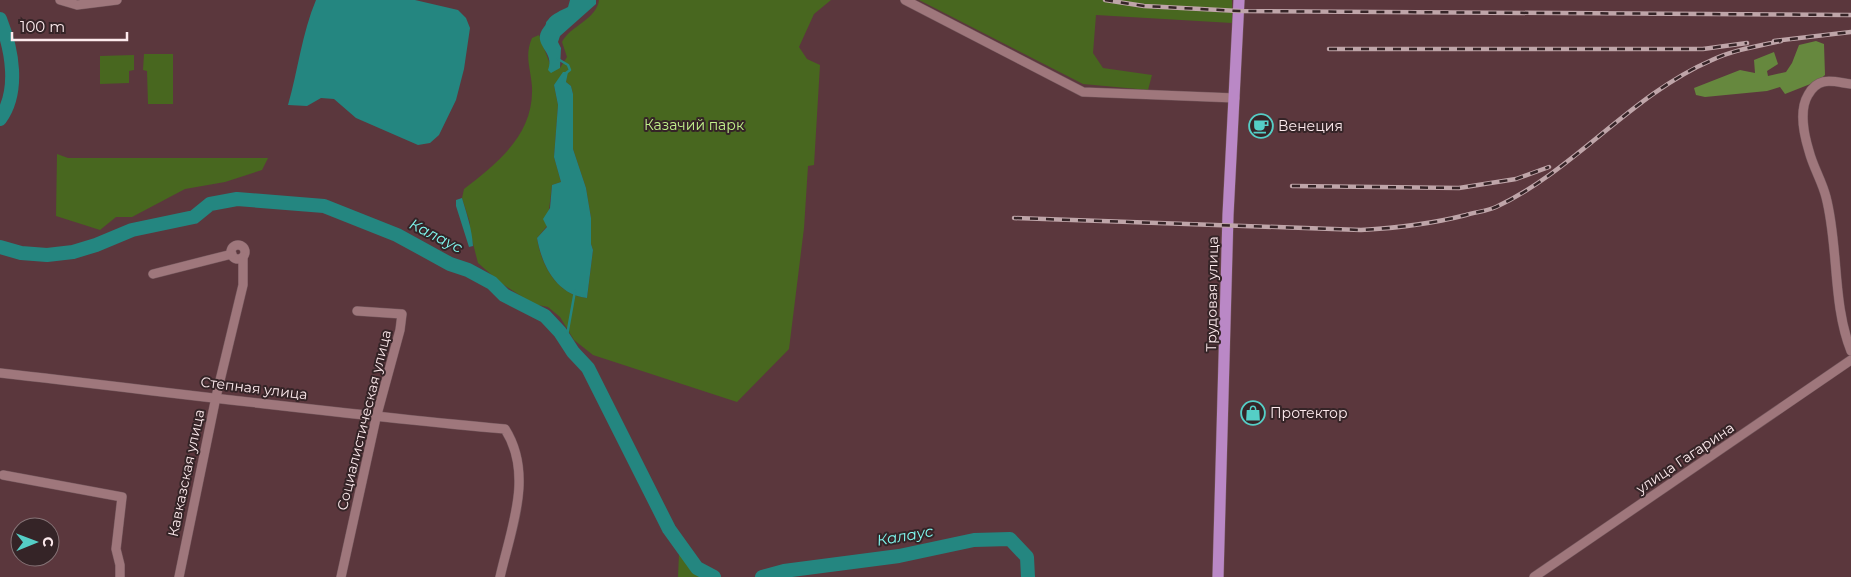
<svg xmlns="http://www.w3.org/2000/svg" width="1851" height="577" font-family="Montserrat,sans-serif">
<style>
.green{fill:#48671f;fill-rule:evenodd}
.forest{fill:#66883e}
.water{fill:#248680}
.lines{fill:none;stroke-linecap:round;stroke-linejoin:round}
.stream{stroke:#248680;stroke-width:2.5}
.river{stroke:#248680;stroke-width:14}
.minor-casing{stroke:#74575c;stroke-width:10}
.major-casing{stroke:#74575c;stroke-width:12}
.minor{stroke:#9f777c;stroke-width:9}
.major{stroke:#ba88c6;stroke-width:11}
.rail-casing{stroke:#bfa5a9;stroke-width:4.5}
.rail{stroke:#352427;stroke-width:2.5;stroke-dasharray:8;stroke-linecap:butt}
.labels{text-anchor:middle;stroke-width:4;stroke-linejoin:round;paint-order:stroke}
.park-label{font-size:14px;fill:#c1f18b;stroke:#352427}
.poi-label{font-size:14px;fill:#fdeaed;stroke:#352427;text-anchor:start}
.street-label{font-size:14px;fill:#fdeaed;stroke:#352427}
.water-label{font-size:15px;font-style:italic;fill:#80fbf2;stroke:#352427}
</style>
<rect width="100%" height="100%" fill="#5b373d"/>
<!-- green -->
<g class="green">
<path d="M599 0H831L814 14 799 47 807 59 820 65 814 165 808 166 804 228 789 349 737 402 593 355 574 340 560 317 548 307 533 304 501 283 478 263 469 228 470 223 462 198 464 189C498 163 534 134 532 87 531 69 524 56 532 38L539 35 550 64 560 68 567 57 562 42C570 26 597 19 599 0ZM567 73 566 82 571 86 573 94V149L586 188 591 218V244L593 250 587 298C557 295 541 265 537 238L547 226 552 185 561 182 554 157 558 105 554 85Z"/>
<polygon points="919,0 1232,0 1232,23 1096,15 1093,53 1103,68 1152,75 1148,90 1083,84"/>
<polygon points="144,54 173,54 173,104 148,104 147,71 143,70"/>
<polygon points="134,55 134,70 129,71 129,83 100,84 100,56"/>
<polygon points="57,154 68,158 268,158 262,170 225,182 185,189 132,217 116,217 100,230 56,216"/>
<polygon points="679,554 702,577 678,577"/>
</g>
<!-- forest -->
<polygon class="forest" points="1816,41 1824,44 1825,75 1818,81 1785,94 1780,87 1767,91 1705,97 1696,95 1694,88 1740,70 1755,73 1754,60 1774,52 1778,64 1767,71 1768,76 1786,72 1792,63 1799,45"/>
<!-- water -->
<g class="water">
<path d="M316 0H415L458 10 466 18 470 28 464 69 456 100 439 135 430 143 418 145 356 118 334 99 321 98 307 106 288 105C298 70 302 33 316 0Z"/>
<path d="M570 0H596V4L560 36 558 42 561 48 560 68 551 73 548 70C556 51 530 45 544 27 548 22 544 24 548 20 552 14 562 10 568 7Z"/>
<path d="M563 72H568L566 82 571 86 573 94V149L586 188 591 218V244L593 250 587 298C557 295 542 266 537 238L547 227 543 219 550 208 552 185 561 182 554 157 558 105 554 85Z"/>
<path d="M462 198C467 215 472 229 473 246L469 247 456 206V200Z"/>
</g>
<g class="lines">
<!-- stream -->
<g class="stream">
<polyline points="558,59 568,65 570,70 566,73"/>
<polyline points="566,341 575,291"/>
</g>
<!-- river -->
<g class="river">
<path d="M0 19C12 49 20 91 0 119"/>
<polyline points="0,247 21,253 47,255 73,252 96,245 132,230 194,217 210,204 237,199 324,206 397,235 450,264 468,270 492,283 504,295 545,316 560,332 573,352 588,368 669,529 697,568 714,577"/>
<polyline points="762,577 784,571 899,556 974,540 1010,539 1027,557 1028,577"/>
</g>
<!-- minor casing -->
<g class="minor-casing">
<g id="minor">
<polyline points="60,0 77,5 117,0"/>
<polyline points="905,0 1083,92 1235,98"/>
<path d="M1851 84C1834 82 1819 75 1808 95 1799 110 1804 135 1809 151 1813 167 1822 181 1826 197 1839 247 1832 303 1851 351"/>
<circle cx="238" cy="252" r="7"/>
<polyline points="153,274 232,254"/>
<path d="M0 373C168 392 336 414 505 429 534 475 511 528 500 577"/>
<polyline points="3,475 122,497 116,549 120,565 120,577"/>
<polyline points="179,577 216,397 243,285 243,257"/>
<polyline points="341,577 376,418 400,330 402,314 357,311"/>
<polyline points="1534,577 1851,360"/>
</g>
</g>
<!-- major casing -->
<g class="major-casing">
<polyline id="major" points="1218,577 1228,215 1239,0"/>
</g>
<!-- minor -->
<use href="#minor" class="minor"/>
<!-- major -->
<use href="#major" class="major"/>
<!-- rail casing -->
<g class="rail-casing">
<g id="rail">
<polyline points="1105,0 1144,6 1239,11 1851,15"/>
<polyline points="1774,41 1851,32"/>
<polyline points="1329,49 1703,49 1747,43"/>
<polyline points="1292,186 1459,188 1516,179 1549,167"/>
<path d="M1014 218 1361 230C1397 228 1431 224 1466 215 1476 212 1487 211 1496 207 1575 170 1631 95 1712 60 1733 50 1758 46 1781 41"/>
</g>
</g>
<!-- rail -->
<use href="#rail" class="rail"/>
</g>
<!-- icons -->
<defs>
<g id="cafe-ring" transform="scale(1.25)"><circle r="9.5" fill="#352427" stroke="#55cec6" stroke-width="1.5"/><path d="M-5.5-4.5H6V0H3Q3 3.5 0 3.5H-2.5Q-5.5 3.5-5.5 0ZM3-3.2v2h1.7v-2ZM-6 4.5H4V6H-6Z" fill="#55cec6"/></g>
<g id="shop-ring" transform="scale(1.25)"><circle r="9.5" fill="#352427" stroke="#55cec6" stroke-width="1.5"/><path d="M-5-2.5h2.3a2.7 3.5 0 0 1 5.4 0H5L5.5 6h-11ZM-1.5-2.5h3a1.5 2.3 0 0 0-3 0Z" fill="#55cec6"/></g>
</defs>
<g fill-rule="evenodd">
<use href="#cafe-ring" x="1261" y="126"/>
<use href="#shop-ring" x="1253" y="413"/>
</g>
<g class="labels">
<!-- park labels -->
<g class="park-label">
<text x="694" y="130">Казачий парк</text>
</g>
<!-- poi labels -->
<g class="poi-label">
<text x="1278" y="131">Венеция</text>
<text x="1270" y="418">Протектор</text>
</g>
<!-- street labels -->
<g class="street-label">
<text transform="translate(1212 294) rotate(-89)" y="5">Трудовая улица</text>
<text transform="translate(254 388) rotate(7)" y="5">Степная улица</text>
<text transform="translate(364 420) rotate(-76)" y="5">Социалистическая улица</text>
<text transform="translate(1685 458) rotate(-34)" y="5">улица Гагарина</text>
<text transform="translate(186 473) rotate(-78)" y="5">Кавказская улица</text>
</g>
<!-- water labels -->
<g class="water-label">
<text transform="translate(436 236) rotate(27)" y="5">Калаус</text>
<text transform="translate(905 536) rotate(-10)" y="5">Калаус</text>
</g>
</g>
<!-- north arrow -->
<g transform="translate(35 542) rotate(89)"><circle r="24" fill="#352427" stroke="#857376"/>
<path d="M0-4L9 19L0 12L-9 19Z" fill="#55cec6"/>
<text y="-8" font-size="14" font-weight="bold" text-anchor="middle" fill="#fdeaed">С</text>
</g>
<!-- scale -->
<path d="M12 32v8h115v-8" fill="none" stroke="#fdeaed" stroke-width="2.5"/>
<text x="20" y="32" font-size="15" fill="#fdeaed" stroke="#352427" stroke-width="4" paint-order="stroke">100 m</text>
</svg>
